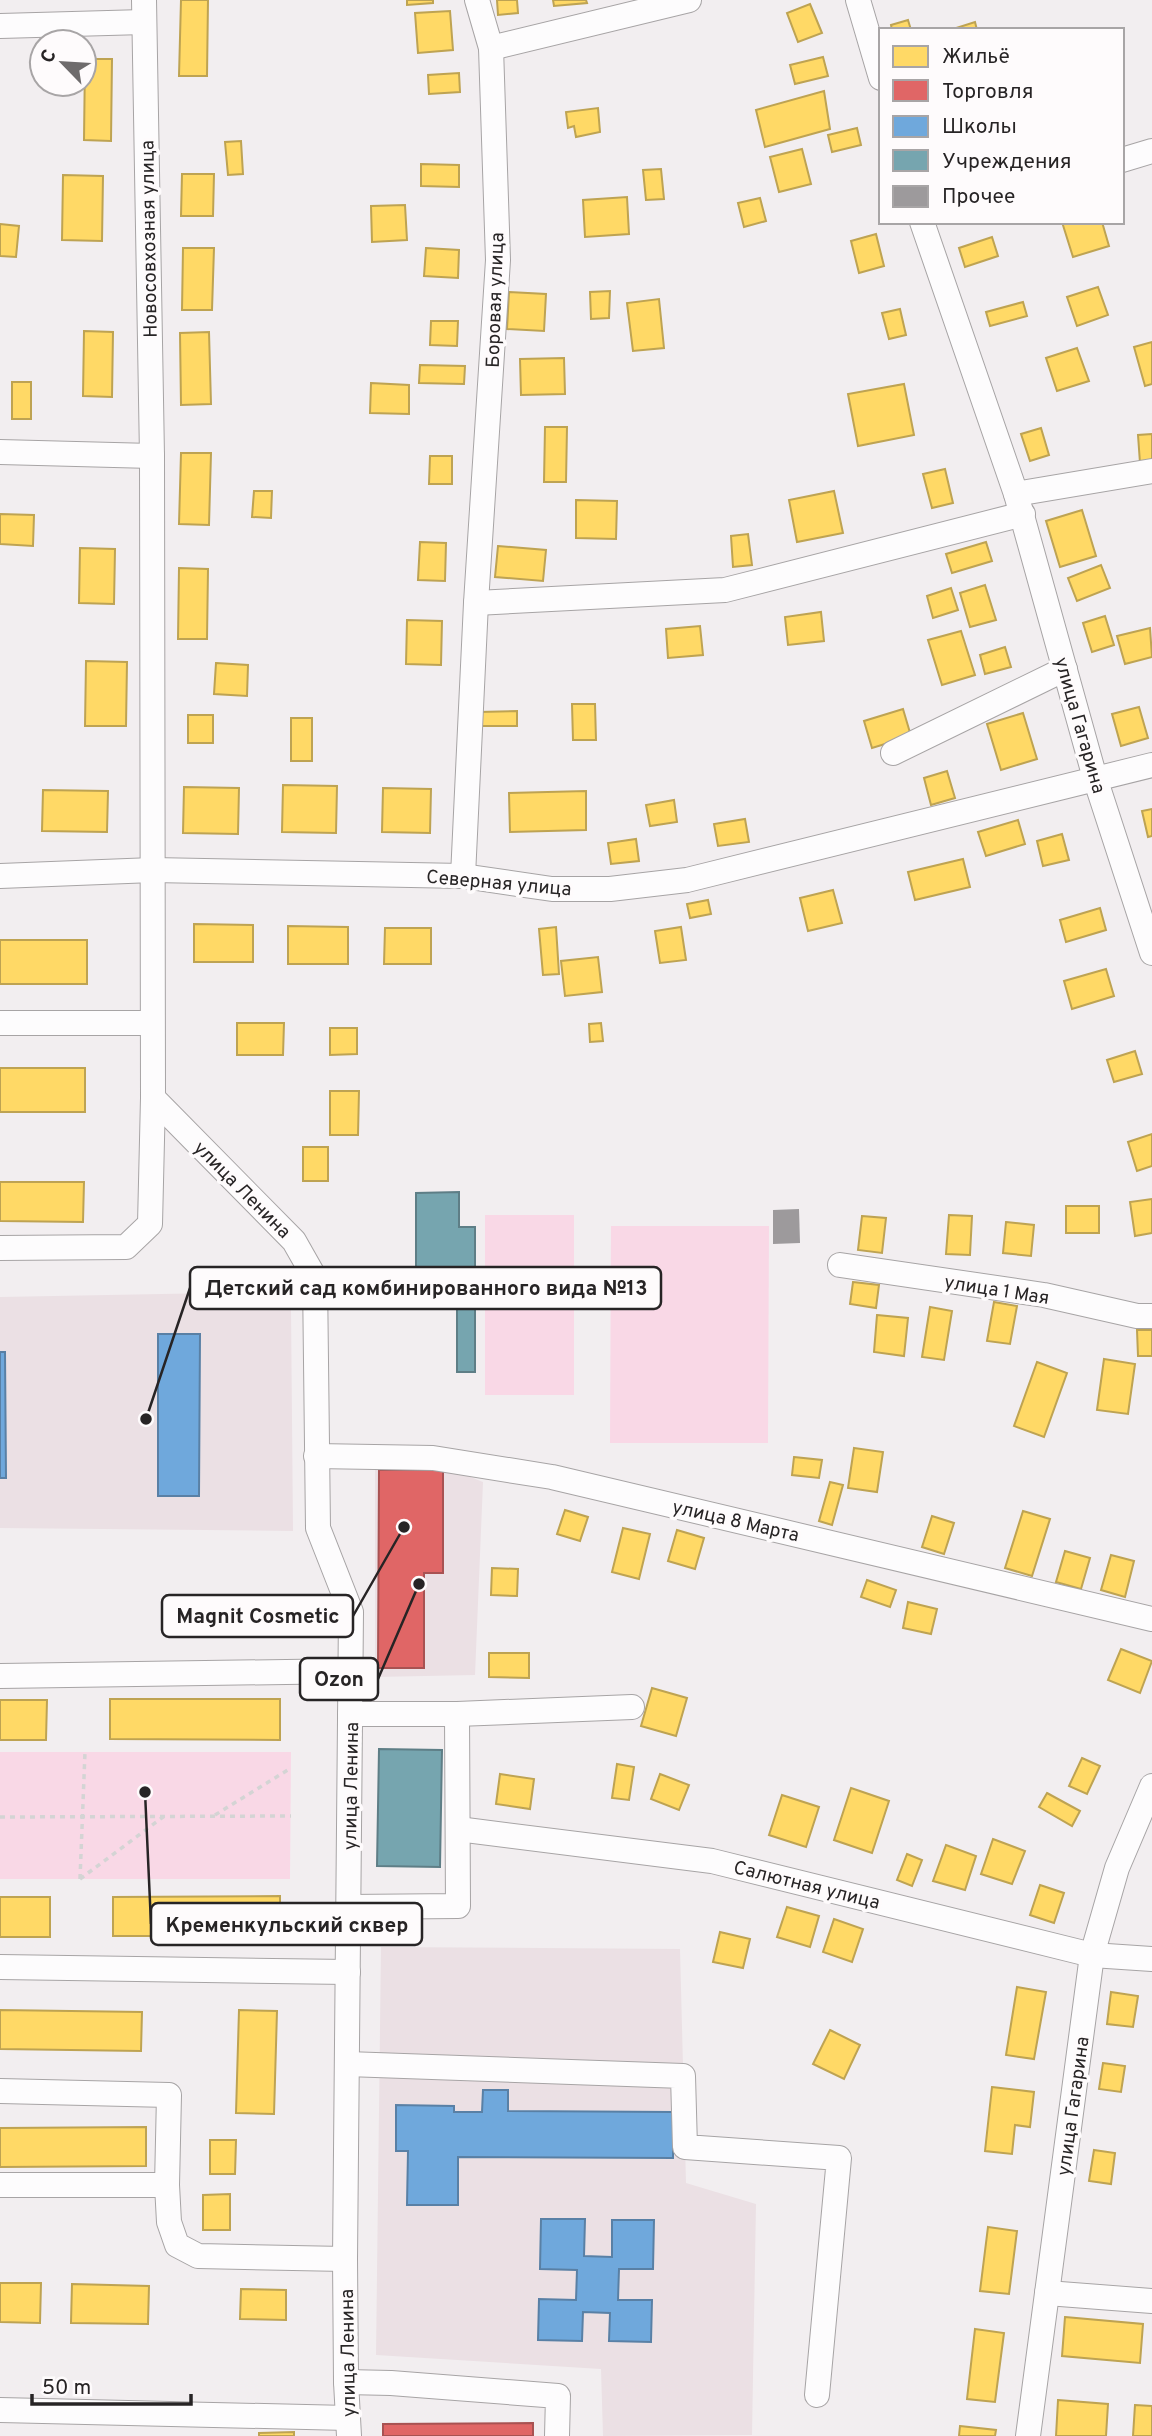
<svg xmlns="http://www.w3.org/2000/svg" width="1152" height="2436" font-family="Overpass,sans-serif">
<style>
.built{fill:#ebe0e4}
.green{fill:#f9d8e6}
.homes{fill:#ffd966;stroke:#bea352;stroke-width:2}
.shops{fill:#e06666;stroke:#a85252;stroke-width:2}
.schools{fill:#6fa8dc;stroke:#5980a5;stroke-width:2}
.public{fill:#76a5af;stroke:#5e7e86;stroke-width:2}
.building{fill:#9d9a9c}
.lines{fill:none;stroke-linecap:round;stroke-linejoin:round}
.minor-casing{stroke:#a7a4a5;stroke-width:26}
.path{stroke:#d4d4d4;stroke-width:3.5;stroke-dasharray:5 5;stroke-linecap:butt}
.minor{stroke:#fdfcfd;stroke-width:24}
.labels{text-anchor:middle;stroke-width:7;stroke-linejoin:round;paint-order:stroke}
.street-label{font-size:19px;fill:#272425;stroke:#fefbfc}
.leader{fill:none;stroke:#272425;stroke-width:2.5}
.callout-dot{fill:#272425;stroke:#fefbfc;stroke-width:2.5}
.callout{fill:#fefbfc;stroke:#272425;stroke-width:2.5}
.callout-label{font-size:21px;text-anchor:middle;font-weight:bold;fill:#272425}
</style>
<rect width="100%" height="100%" fill="#f2eef0"/>
<!-- built -->
<g class="built">
<polygon points="265,1292 291,1309 293,1531 0,1528 0,1297"/>
<polygon points="445,1467 483,1482 475,1675 375,1677 375,1468"/>
<polygon points="381,1947 680,1949 686,2183 756,2204 752,2435 603,2436 601,2369 376,2355"/>
</g>
<!-- green -->
<g class="green">
<rect x="485" y="1215" width="89" height="180"/>
<polygon points="611,1226 769,1226 768,1443 610,1443"/>
<polygon points="0,1752 291,1752 290,1879 0,1879"/>
</g>
<!-- homes -->
<g class="homes">
<polygon points="181,0 208,0 207,76 179,76"/>
<polygon points="407,0 433,0 433,3 407,5"/>
<polygon points="497,0 517,0 518,13 498,15"/>
<polygon points="553,0 586,0 587,3 554,6"/>
<polygon points="810,4 822,33 798,42 787,13"/>
<polygon points="450,11 453,50 418,53 415,13"/>
<polygon points="908,20 911,30 892,30 891,25"/>
<polygon points="975,22 977,30 950,30"/>
<polygon points="823,57 828,76 795,84 790,65"/>
<polygon points="85,59 112,59 111,141 84,140"/>
<polygon points="459,73 460,92 429,94 428,75"/>
<polygon points="824,91 830,129 765,147 756,110"/>
<polygon points="598,108 600,132 576,137 574,126 568,128 566,112"/>
<polygon points="857,128 861,145 832,152 828,135"/>
<polygon points="241,141 243,174 228,175 225,142"/>
<polygon points="802,149 811,184 779,192 770,157"/>
<polygon points="421,164 459,165 459,187 421,186"/>
<polygon points="661,169 664,199 646,200 643,170"/>
<polygon points="182,174 214,174 213,216 181,216"/>
<polygon points="63,175 103,176 102,241 62,240"/>
<polygon points="627,197 629,234 585,237 583,200"/>
<polygon points="760,198 766,221 744,227 738,203"/>
<polygon points="405,205 407,240 372,242 371,206"/>
<polygon points="1062,222 1102,222 1109,246 1073,257"/>
<polygon points="0,224 19,226 16,257 0,256"/>
<polygon points="876,234 884,266 859,273 851,241"/>
<polygon points="992,237 998,256 965,267 959,248"/>
<polygon points="183,248 214,248 212,310 182,310"/>
<polygon points="426,248 459,250 458,278 424,276"/>
<polygon points="1098,287 1108,315 1077,326 1067,297"/>
<polygon points="610,291 609,318 591,319 590,292"/>
<polygon points="509,292 546,294 544,331 507,329"/>
<polygon points="659,299 664,348 633,351 627,303"/>
<polygon points="1023,302 1027,316 990,326 986,312"/>
<polygon points="900,309 906,335 889,339 882,313"/>
<polygon points="431,321 458,321 457,346 430,345"/>
<polygon points="84,331 113,332 112,397 83,396"/>
<polygon points="209,332 211,404 181,405 180,333"/>
<polygon points="1152,342 1152,384 1145,386 1134,347"/>
<polygon points="1077,348 1089,381 1057,391 1046,358"/>
<polygon points="564,358 565,394 521,395 520,359"/>
<polygon points="420,365 465,366 464,384 419,383"/>
<rect x="12" y="382" width="19" height="37"/>
<polygon points="371,383 409,385 409,414 370,413"/>
<polygon points="904,384 914,435 858,446 848,394"/>
<polygon points="545,427 567,427 566,482 544,482"/>
<polygon points="1041,428 1049,455 1030,461 1021,434"/>
<polygon points="1152,434 1152,462 1140,463 1138,435"/>
<polygon points="181,453 211,453 209,525 179,524"/>
<polygon points="430,456 452,456 452,484 429,484"/>
<polygon points="945,469 953,503 932,508 923,474"/>
<polygon points="254,491 272,491 271,518 252,517"/>
<polygon points="834,491 843,533 797,542 789,500"/>
<polygon points="576,500 617,501 616,539 576,538"/>
<polygon points="1082,510 1096,556 1060,567 1046,521"/>
<polygon points="0,514 34,515 33,546 0,544"/>
<polygon points="748,534 752,565 733,567 731,536"/>
<polygon points="420,542 446,543 445,581 418,580"/>
<polygon points="986,542 992,561 952,573 946,554"/>
<polygon points="498,546 546,550 543,581 495,577"/>
<polygon points="80,548 115,549 114,604 79,603"/>
<polygon points="1101,565 1110,588 1077,601 1068,578"/>
<polygon points="179,568 208,569 207,639 178,639"/>
<polygon points="985,585 996,620 970,627 960,593"/>
<polygon points="951,588 958,610 933,618 927,596"/>
<polygon points="821,612 824,641 788,645 785,617"/>
<polygon points="1105,616 1114,645 1092,652 1083,623"/>
<polygon points="407,620 442,621 441,665 406,664"/>
<polygon points="700,626 703,655 668,658 666,629"/>
<polygon points="1150,628 1152,657 1125,664 1117,636"/>
<polygon points="961,631 975,675 942,685 928,640"/>
<polygon points="1005,647 1011,667 985,674 980,655"/>
<polygon points="86,661 127,662 126,726 85,726"/>
<polygon points="216,663 248,665 247,696 214,694"/>
<polygon points="572,704 595,704 596,740 573,740"/>
<polygon points="1139,707 1148,738 1121,746 1112,714"/>
<polygon points="903,709 911,736 872,748 864,721"/>
<polygon points="517,711 517,726 479,726 479,712"/>
<polygon points="1023,713 1037,759 1001,770 987,724"/>
<rect x="188" y="715" width="25" height="28"/>
<rect x="291" y="718" width="21" height="43"/>
<polygon points="947,771 955,798 931,805 924,778"/>
<polygon points="283,785 337,786 336,833 282,832"/>
<polygon points="184,787 239,788 238,834 183,833"/>
<polygon points="383,788 431,789 430,833 382,832"/>
<polygon points="43,790 108,791 107,832 42,831"/>
<polygon points="586,791 586,830 510,832 509,793"/>
<polygon points="674,800 677,822 650,826 646,805"/>
<polygon points="1152,809 1152,836 1148,837 1142,811"/>
<polygon points="745,819 749,842 718,846 714,824"/>
<polygon points="1018,820 1025,844 986,856 978,832"/>
<polygon points="1062,834 1069,860 1043,866 1037,841"/>
<polygon points="636,839 639,861 611,864 608,843"/>
<polygon points="963,859 970,887 915,900 908,872"/>
<polygon points="833,890 842,923 808,931 800,898"/>
<polygon points="708,900 711,914 690,918 687,904"/>
<polygon points="1100,908 1106,930 1066,942 1060,920"/>
<polygon points="194,924 253,925 253,962 194,962"/>
<polygon points="288,926 348,927 348,964 288,964"/>
<polygon points="556,927 559,974 543,975 539,929"/>
<polygon points="681,927 686,960 660,963 655,931"/>
<polygon points="385,928 431,928 431,964 384,964"/>
<rect x="0" y="940" width="87" height="44"/>
<polygon points="598,957 602,992 565,996 561,961"/>
<polygon points="1106,969 1114,996 1072,1009 1064,981"/>
<polygon points="237,1023 284,1023 283,1055 237,1055"/>
<polygon points="601,1023 603,1041 590,1042 589,1024"/>
<polygon points="330,1028 357,1028 357,1054 330,1055"/>
<polygon points="1135,1051 1142,1074 1114,1082 1107,1060"/>
<rect x="0" y="1068" width="85" height="44"/>
<polygon points="330,1091 359,1091 358,1135 330,1135"/>
<polygon points="1152,1134 1152,1166 1137,1171 1128,1142"/>
<rect x="303" y="1147" width="25" height="34"/>
<polygon points="0,1182 84,1182 83,1222 0,1221"/>
<polygon points="1152,1199 1152,1233 1135,1236 1130,1202"/>
<rect x="1066" y="1206" width="33" height="27"/>
<polygon points="949,1215 972,1216 970,1255 946,1254"/>
<polygon points="862,1216 886,1218 882,1253 858,1250"/>
<polygon points="1006,1222 1034,1225 1031,1256 1003,1253"/>
<polygon points="853,1282 879,1285 876,1308 850,1304"/>
<polygon points="994,1302 1017,1306 1010,1344 987,1341"/>
<polygon points="930,1307 952,1311 944,1360 922,1357"/>
<polygon points="877,1315 908,1318 904,1356 874,1352"/>
<polygon points="1137,1330 1152,1330 1152,1356 1138,1356"/>
<polygon points="1104,1359 1135,1364 1128,1414 1097,1410"/>
<polygon points="1037,1362 1067,1373 1044,1437 1014,1426"/>
<polygon points="854,1448 883,1452 877,1492 848,1488"/>
<polygon points="794,1457 822,1460 819,1478 792,1475"/>
<polygon points="830,1482 843,1485 832,1525 819,1521"/>
<polygon points="565,1510 588,1517 580,1541 557,1534"/>
<polygon points="1023,1511 1050,1519 1032,1576 1005,1568"/>
<polygon points="932,1516 954,1523 944,1554 922,1547"/>
<polygon points="623,1528 650,1534 639,1579 612,1572"/>
<polygon points="677,1530 704,1538 695,1569 668,1561"/>
<polygon points="1065,1551 1090,1558 1081,1589 1056,1582"/>
<polygon points="1111,1555 1134,1561 1125,1597 1101,1590"/>
<polygon points="492,1568 518,1569 517,1596 491,1595"/>
<polygon points="867,1580 896,1590 890,1607 861,1597"/>
<polygon points="908,1602 937,1609 931,1634 903,1628"/>
<polygon points="1121,1649 1152,1661 1140,1693 1108,1680"/>
<polygon points="489,1653 529,1653 529,1678 489,1677"/>
<polygon points="652,1688 687,1698 676,1736 641,1726"/>
<polygon points="110,1699 280,1699 280,1740 110,1739"/>
<polygon points="0,1700 47,1700 46,1740 0,1740"/>
<polygon points="1082,1758 1100,1766 1087,1794 1069,1786"/>
<polygon points="617,1764 634,1767 629,1800 612,1798"/>
<polygon points="500,1774 534,1779 530,1809 496,1804"/>
<polygon points="660,1774 689,1785 679,1810 651,1799"/>
<polygon points="851,1788 889,1801 872,1853 834,1840"/>
<polygon points="1047,1793 1080,1811 1072,1826 1039,1807"/>
<polygon points="782,1795 819,1807 806,1847 769,1835"/>
<polygon points="993,1839 1025,1851 1012,1884 981,1874"/>
<polygon points="946,1845 976,1856 965,1890 933,1881"/>
<polygon points="907,1854 922,1860 912,1886 897,1880"/>
<polygon points="1040,1885 1064,1893 1054,1923 1030,1915"/>
<polygon points="280,1896 280,1936 113,1936 113,1897"/>
<rect x="0" y="1897" width="50" height="40"/>
<polygon points="787,1907 819,1916 810,1947 777,1937"/>
<polygon points="834,1919 863,1929 852,1962 823,1952"/>
<polygon points="720,1932 750,1939 743,1968 713,1962"/>
<polygon points="1017,1987 1046,1992 1034,2059 1006,2055"/>
<polygon points="1111,1992 1138,1996 1133,2027 1107,2024"/>
<polygon points="0,2010 142,2012 141,2051 0,2049"/>
<polygon points="239,2010 277,2011 274,2114 236,2113"/>
<polygon points="830,2030 860,2045 844,2079 813,2064"/>
<polygon points="1103,2063 1125,2066 1121,2092 1099,2089"/>
<polygon points="992,2087 1034,2092 1030,2127 1015,2125 1012,2154 985,2151"/>
<polygon points="146,2127 146,2166 0,2167 0,2128"/>
<polygon points="210,2140 236,2140 235,2174 210,2174"/>
<polygon points="1094,2150 1115,2153 1111,2184 1089,2181"/>
<polygon points="230,2194 230,2230 203,2230 203,2195"/>
<polygon points="988,2227 1017,2231 1009,2294 980,2291"/>
<polygon points="0,2283 41,2283 40,2323 0,2322"/>
<polygon points="72,2284 149,2286 148,2324 71,2323"/>
<polygon points="241,2289 286,2290 286,2320 240,2319"/>
<polygon points="1065,2317 1143,2324 1140,2363 1062,2356"/>
<polygon points="975,2329 1004,2333 995,2402 967,2399"/>
<polygon points="1058,2400 1108,2404 1106,2436 1056,2436"/>
<polygon points="1135,2405 1152,2406 1152,2436 1133,2436"/>
<polygon points="960,2426 996,2430 995,2436 959,2436"/>
<polygon points="294,2432 294,2436 259,2436 259,2433"/>
</g>
<!-- shops -->
<g class="shops">
<polygon points="379,1470 443,1470 443,1573 424,1573 424,1668 378,1668"/>
<polygon points="533,2423 533,2436 383,2436 383,2424"/>
</g>
<!-- schools -->
<g class="schools">
<polygon points="158,1334 200,1334 199,1496 158,1496"/>
<polygon points="0,1352 5,1352 6,1478 0,1478"/>
<polygon points="483,2090 508,2090 508,2111 673,2112 673,2158 458,2157 458,2205 407,2205 408,2151 396,2151 396,2105 454,2106 454,2112 482,2112"/>
<polygon points="541,2219 585,2219 584,2256 612,2257 612,2220 654,2220 653,2269 619,2269 618,2300 652,2300 651,2342 609,2341 610,2313 583,2312 582,2341 538,2340 539,2299 576,2300 577,2270 540,2269"/>
</g>
<!-- public -->
<g class="public">
<polygon points="459,1192 459,1227 475,1227 475,1372 457,1372 457,1308 416,1308 416,1193"/>
<polygon points="379,1749 442,1750 440,1867 377,1866"/>
</g>
<!-- building -->
<polygon class="building" points="799,1209 800,1243 773,1244 773,1210"/>
<g class="lines">
<!-- minor casing -->
<g class="minor-casing">
<g id="minor">
<polyline points="144,0 152,456 153,1098 294,1241 315,1278 318,1528 351,1612 345,2259 346,2382 349,2436"/>
<polyline points="858,0 881,78"/>
<polyline points="0,26 144,22"/>
<polyline points="491,48 689,0"/>
<polyline points="1122,160 1152,151"/>
<polyline points="922,222 1016,494 1095,778 1152,953"/>
<polyline points="0,452 152,456"/>
<polyline points="1016,494 1152,471"/>
<polyline points="476,603 725,590 1023,514"/>
<polyline points="893,753 1065,669"/>
<polyline points="0,876 153,870 463,876 552,889 610,889 687,880 1152,765"/>
<polyline points="463,876 476,603 498,260 491,48 477,0"/>
<polyline points="0,1023 152,1023"/>
<polyline points="0,1248 126,1247 150,1224 153,1098"/>
<polyline points="840,1265 1044,1295 1137,1316 1152,1316"/>
<polyline points="316,1456 433,1458 552,1477 1152,1619"/>
<polyline points="0,1676 351,1671"/>
<polyline points="457,1714 632,1707"/>
<polyline points="458,1829 712,1861 1092,1955 1152,1959"/>
<polyline points="348,1907 458,1906 457,1714 350,1714"/>
<polyline points="0,1967 348,1972"/>
<polyline points="347,2064 683,2076 685,2147 839,2158 817,2395"/>
<polyline points="0,2091 169,2095 167,2185"/>
<polyline points="0,2185 167,2185 169,2222 177,2245 198,2256 345,2259"/>
<polyline points="1047,2293 1152,2301"/>
<polyline points="346,2382 391,2383 558,2396 557,2436"/>
<polyline points="0,2410 348,2418"/>
<polyline points="1028,2436 1092,1955 1117,1868 1152,1786"/>
</g>
</g>
<!-- path -->
<g class="path">
<polyline points="215,1815 291,1768"/>
<polyline points="0,1817 291,1816"/>
<polyline points="80,1879 85,1752"/>
<polyline points="80,1879 163,1817"/>
</g>
<!-- minor -->
<use href="#minor" class="minor"/>
</g>
<g class="labels">
<!-- street labels -->
<g class="street-label">
<text transform="translate(148 239) rotate(-91)" y="7">Новосовхозная улица</text>
<text transform="translate(494 300) rotate(-88)" y="7">Боровая улица</text>
<text transform="translate(1081 725) rotate(74)" y="7">улица Гагарина</text>
<text transform="translate(499 882) rotate(5)" y="7">Северная улица</text>
<text transform="translate(243 1189) rotate(45)" y="7">улица Ленина</text>
<text transform="translate(997 1289) rotate(9)" y="7">улица 1 Мая</text>
<text transform="translate(736 1520) rotate(13)" y="7">улица 8 Марта</text>
<text transform="translate(350 1786) rotate(-89)" y="7">улица Ленина</text>
<text transform="translate(807 1884) rotate(14)" y="7">Салютная улица</text>
<text transform="translate(1072 2106) rotate(-82)" y="7">улица Гагарина</text>
<text transform="translate(347 2353) rotate(-91)" y="7">улица Ленина</text>
</g>
</g>
<!-- callouts -->
<path class="leader" d="M146 1419L190 1288M404 1527L353 1616M419 1584L378 1679M145 1792L151 1924"/>
<g class="callout-dot">
<circle cx="146" cy="1419" r="7"/>
<circle cx="404" cy="1527" r="7"/>
<circle cx="419" cy="1584" r="7"/>
<circle cx="145" cy="1792" r="7"/>
</g>
<g class="callout">
<rect x="190" y="1267" width="471" height="42" rx="7"/>
<rect x="162" y="1595" width="191" height="42" rx="7"/>
<rect x="300" y="1658" width="78" height="42" rx="7"/>
<rect x="151" y="1903" width="271" height="42" rx="7"/>
</g>
<g class="callout-label">
<text x="426" y="1295">Детский сад комбинированного вида №13</text>
<text x="258" y="1623">Magnit Cosmetic</text>
<text x="339" y="1686">Ozon</text>
<text x="287" y="1932">Кременкульский сквер</text>
</g>
<!-- legend -->
<rect x="879" y="28" width="245" height="196" fill="#fefbfc" stroke="#a8a5a6" stroke-width="2"/>
<rect x="893" y="46" width="35" height="21" fill="#ffd966" stroke="#a8a5a6" stroke-width="2"/>
<text x="942" y="63" font-size="21" fill="#272425">Жильё</text>
<rect x="893" y="80" width="35" height="21" fill="#e06666" stroke="#a8a5a6" stroke-width="2"/>
<text x="942" y="98" font-size="21" fill="#272425">Торговля</text>
<rect x="893" y="116" width="35" height="21" fill="#6fa8dc" stroke="#a8a5a6" stroke-width="2"/>
<text x="942" y="133" font-size="21" fill="#272425">Школы</text>
<rect x="893" y="150" width="35" height="21" fill="#76a5af" stroke="#a8a5a6" stroke-width="2"/>
<text x="942" y="168" font-size="21" fill="#272425">Учреждения</text>
<rect x="893" y="186" width="35" height="21" fill="#9d9a9c" stroke="#a8a5a6" stroke-width="2"/>
<text x="942" y="203" font-size="21" fill="#272425">Прочее</text>
<!-- north arrow -->
<g transform="translate(63 63) rotate(295)"><circle r="33" fill="#fefbfc" stroke="#a8a5a6" stroke-width="2"/>
<path d="M0-5L12 26L0 18L-12 26Z" fill="#6e6b6c"/>
<text y="-10" font-size="19" font-weight="bold" text-anchor="middle" fill="#272425">С</text>
</g>
<!-- scale -->
<path d="M32 2394v10h159v-10" fill="none" stroke="#272425" stroke-width="3.5"/>
<text x="42" y="2394" font-size="21" fill="#272425" stroke="#fefbfc" stroke-width="5" paint-order="stroke">50 m</text>
</svg>
